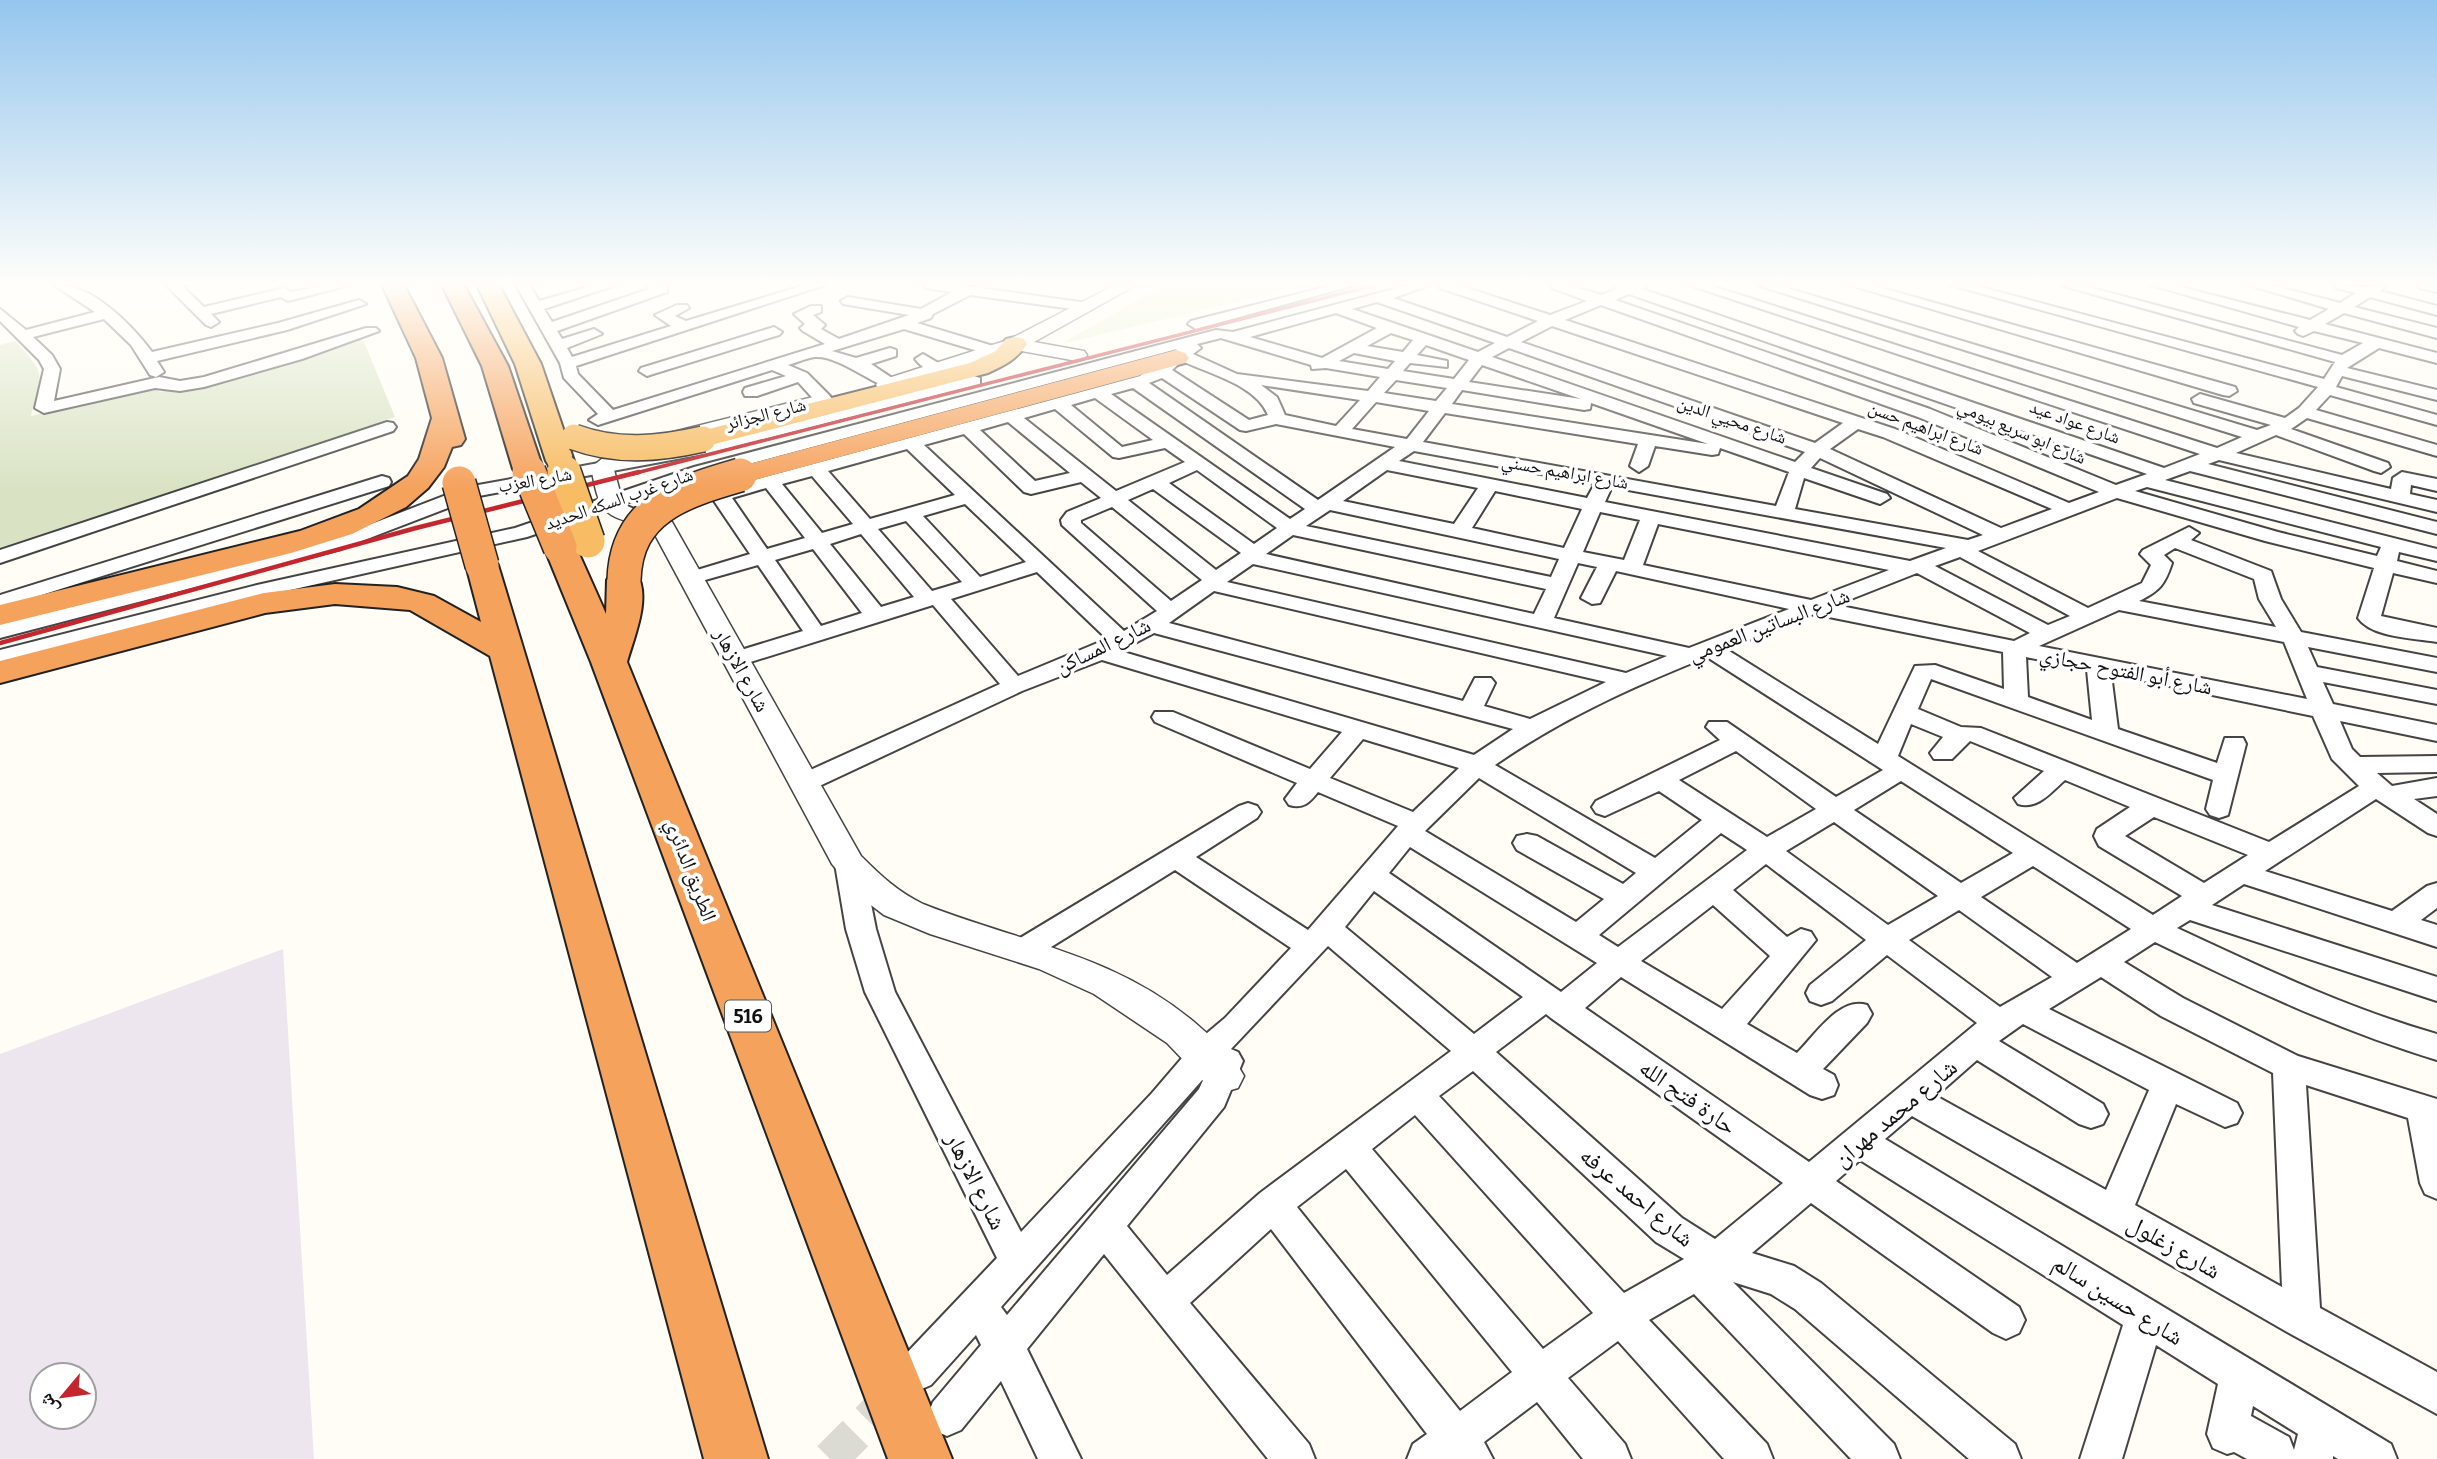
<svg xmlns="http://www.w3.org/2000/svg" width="2437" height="1459" font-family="Bitter,'Noto Naskh Arabic',serif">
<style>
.industrial{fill:#eee6ef;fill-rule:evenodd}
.cemetery{fill:#d9e3c4}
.pitch{fill:#e6f2cf}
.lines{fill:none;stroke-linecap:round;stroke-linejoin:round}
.minor-tunnel{stroke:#dbdad3;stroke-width:36;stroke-dasharray:36 18;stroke-linecap:butt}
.minor-casing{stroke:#444;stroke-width:4}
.tertiary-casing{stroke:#444;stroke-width:3}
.trunk-casing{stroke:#222;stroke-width:4}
.motorway-casing{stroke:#222;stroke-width:4}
.minor{fill:#fff;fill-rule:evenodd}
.tertiary{fill:#fff;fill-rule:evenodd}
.trunk{fill:#f7bc64;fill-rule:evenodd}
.motorway{fill:#f5a25d;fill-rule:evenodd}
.rail-far1{stroke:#c4262e;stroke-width:3.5}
.rail{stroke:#c4262e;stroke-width:4.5}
.trunk-bridge-far1-casing{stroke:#222;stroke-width:28;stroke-linecap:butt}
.trunk-bridge-casing{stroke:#222;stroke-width:36;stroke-linecap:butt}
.motorway-bridge-far1-casing{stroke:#222;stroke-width:28;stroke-linecap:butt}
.motorway-bridge-casing{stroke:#222;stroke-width:36;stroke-linecap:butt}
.trunk-bridge-far1{stroke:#f7bc64;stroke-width:25}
.trunk-bridge{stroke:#f7bc64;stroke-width:33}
.motorway-bridge-far1{stroke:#f5a25d;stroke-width:25}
.motorway-bridge{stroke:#f5a25d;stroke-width:33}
.labels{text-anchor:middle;stroke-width:7;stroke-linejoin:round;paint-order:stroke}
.far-street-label{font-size:18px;fill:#111;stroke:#fff}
.shield{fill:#fff;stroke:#585858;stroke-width:2}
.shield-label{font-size:19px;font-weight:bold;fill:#111}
.street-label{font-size:21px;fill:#111;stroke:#fff}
.near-street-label{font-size:24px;fill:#111;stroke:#fff}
</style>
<rect width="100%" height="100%" fill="#fffdf5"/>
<!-- industrial -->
<path class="industrial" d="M283 949 314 1459H0V1054ZM42 1375H84V1417H42Z"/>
<!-- cemetery -->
<path class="cemetery" d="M362 337 395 417 0 550V345L15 341C49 377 41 372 31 416L151 387 160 392 222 378Z"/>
<!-- pitch -->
<polygon class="pitch" points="1164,285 1306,285 1061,344"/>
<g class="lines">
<!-- minor-tunnel -->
<polyline class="minor-tunnel" points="830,1459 895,1394"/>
<!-- minor casing -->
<g class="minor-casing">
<g id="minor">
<path d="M54 285C90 282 132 325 152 352L278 323 359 300 366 304 287 330 157 361 164 372 156 377 150 375 131 345 104 319 33 337 52 355 60 369 54 401 159 377 180 381 204 377 366 328H376L379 331 302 359 204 387 180 391 155 388 44 413 35 408 44 369 39 360 0 321V309L26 330 95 312Z"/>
<polygon points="166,285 181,285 204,307 284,288 291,292 326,285 350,285 288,301 281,297 211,314 219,322 211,327 206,325"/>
<path d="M516 285H530L539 301 595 285H616L544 309 552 322 649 289 645 285 667 286V292L557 331 562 339 594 329 602 334 567 348 572 357 671 326 655 315 677 305H687L689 308 675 316 686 321 805 285H825L576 366 578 374 613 410 825 344 803 331 800 328 805 324 794 314 811 306H821V312L813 315 825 325 821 329 839 339 909 315 843 304 841 301 848 297 921 309 952 292 926 288 924 285H958L1087 303 1094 307 1087 311 970 295 933 314 931 318 917 323 1003 349V355H991L904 329 832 351 856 358 890 348 896 350V356L871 364 895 380V388C880 391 841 355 815 357 806 358 796 363 788 365L807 373 830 396 832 400 830 404H818L798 382 757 396H745L743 392 745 388 786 376 772 370 598 425 589 420 598 414 564 378 560 363Z"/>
<polygon points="1333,285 1355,285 1196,329 1188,324 1191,321"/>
<path d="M1409 285H1430L1393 298 1507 337 1538 321 1440 288 1438 285H1458L1550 315 1587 301 1552 288 1550 285H1569L1601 295 1616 289 1617 285H1647L1642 289 2164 468 2200 454 1689 285H1709L2217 448 2242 437 1757 285H1777L2257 430 2271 425 2194 403 2192 399 2200 394 2285 418 2299 408 2318 387 1951 285H1973L2324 379 2335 362 2060 285H2081L2342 355 2363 343 2314 331 2303 336 2298 334 2295 331 2299 327 2151 285H2173L2310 320 2329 309 2249 285H2271L2340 303 2356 293 2336 288 2334 285 2366 287 2387 285 2380 291 2437 306V315L2370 297 2354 307 2437 328V338L2344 313 2325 324 2437 353V363L2379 348 2347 368 2437 390V400L2342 376 2336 387 2437 415V425L2330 395 2316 410 2437 445V456L2307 418 2291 429 2388 463 2390 467 2381 473 2374 471 2276 435 2236 453 2391 489 2393 478 2402 472 2437 479V491L2411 485 2410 494 2437 500V512L2219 460 2208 464 2437 522V534L2190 471 2165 480 2437 549V561L2399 552 2397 561 2437 571V583L2393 573 2381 616 2437 628V642C2415 638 2372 638 2358 618L2374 568 2265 541 2117 498 1978 551 2088 608 2142 583 2151 565 2140 554 2143 550 2189 527 2199 533 2191 540 2271 571 2281 599 2301 632 2437 658V672L2308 647 2317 667 2437 690V704L2323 682 2333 704 2437 725V741L2340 721 2352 749 2360 757 2437 756V772L2377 773 2392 786 2437 778V796L2414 799 2437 814V836L2428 833 2376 799 2265 871 2392 911 2427 886 2437 883V908L2421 920 2437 925V947L2244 884 2212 905 2437 977V1001L2190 920 2177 928C2263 968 2346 1008 2437 1034V1060C2338 1030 2247 987 2155 942L2124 962 2183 998 2298 1056 2437 1099V1199L2425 1194 2420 1183 2408 1118 2306 1085 2320 1308 2437 1372V1414L2289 1333 1912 1116 1885 1139 2391 1444 2397 1459H2338L2333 1456V1459H2247L2234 1452 2227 1454 2213 1448 2207 1434 2218 1384 2156 1345 2122 1459H2080L2123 1325 1860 1160 1836 1181 2019 1307 2025 1320 2019 1333 2006 1339 1993 1333 1811 1203 1752 1253 1794 1266 1821 1283 2015 1444 2021 1459H1969L1795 1309 1771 1294 1733 1282 1894 1444 1900 1459H1851L1694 1294 1649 1320 1767 1444 1773 1459H1724L1618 1341 1568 1378 1625 1444 1631 1459H1583L1537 1402 1484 1442 1493 1459H1407L1413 1444 1427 1434 1271 1229 1190 1303 1309 1444 1315 1459H1268L1104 1254 1027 1349 1081 1459H1038L1001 1381 961 1430 947 1436 933 1430 927 1416 933 1402 981 1345 976 1335 931 1385 917 1391 903 1385 897 1371 903 1357 997 1258 865 992 846 929 835 864 839 857 849 854 859 857 863 864 876 929 895 992 1021 1232 1152 1093 1194 1044 1225 1018 1291 948 1175 870 1035 957 1025 960 1015 957 1010 949 1015 941 1239 806 1248 803 1257 806 1261 812 1257 818 1196 857 1308 930 1398 826 1318 792C1309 803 1304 809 1289 805L1285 799 1297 783 1155 722 1152 717 1155 712H1173L1310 769 1342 732 1102 660 1022 691 813 789 804 792 795 789 791 783 795 777 1000 684 933 605 744 664H728L725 659 728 654 803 631 758 565 691 584 680 578 684 574 750 554 710 495 713 491 1140 376 1177 349 708 475 527 537 259 597 0 664V650L257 585 515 528 694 467 1216 330 1233 332ZM1629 294 2147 474 2116 485 1930 409 1615 300ZM1377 302 1495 343 1478 352 1352 309ZM1601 305 1918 417 2099 492 2069 503 1895 429 1565 320ZM1336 313 1377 328 1322 358 1250 337ZM1552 326 1843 423 1815 443 1521 342ZM1391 333 1413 340 1403 352 1367 346ZM1221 338 1311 365 1312 369 1326 368 1380 377 1368 391 1237 374 1193 354 1201 348 1197 344ZM1426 345 1469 360 1454 379 1403 371 1410 363 1447 367V361L1417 355ZM1509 348 1805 452 1795 462 1492 357ZM1354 353 1395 361 1388 369 1339 361ZM1182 361C1210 374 1256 385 1268 415L1249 420 1172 370ZM1482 365 1581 399 1469 382ZM1162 378 1240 430 1246 431 1276 424 1395 447 1318 500 1149 383ZM1396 380 1447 388 1436 401 1384 393ZM1261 385 1360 400 1336 426 1285 415 1277 397ZM1133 388 1305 509 1290 519 1111 394ZM1462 390 1584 410 1590 409 1591 403 1708 444 1452 404ZM1095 398 1153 440 1122 447 1071 405ZM1376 402 1429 411 1407 439 1352 429ZM1055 409 1113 457 1119 458 1165 448 1185 462 1116 491 1024 418ZM1445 413 1638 444 1630 466 1639 472 1648 466 1655 446 1712 455 1718 454 1720 448 1789 472 1776 506 1423 442ZM1008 422 1070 473 1035 481 980 430ZM1858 429 1883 437 2052 509 2001 528 1830 449ZM964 434 1024 492 1031 494 1081 482 1101 498 1067 512 1061 520 1062 525 1157 611 1124 631 924 445ZM907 449 955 495 870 519 828 471ZM1414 451 1946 548 1910 561 1605 502 1610 491 1600 485 1593 487 1587 498 1399 461ZM1820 458 1983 535 1968 540 1795 509 1804 478 1880 504 1890 498 1887 494 1811 468ZM1197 470 1277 528 1254 544 1169 483ZM1387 470 1478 488 1454 524 1343 501ZM812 476 853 524 822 533 782 484ZM2147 487 2381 547 2377 556 2278 532 2135 491ZM766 488 805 538 767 549 732 498ZM1153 489 1241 553 1216 570 1128 500ZM1495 491 1582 509 1564 548 1472 528ZM965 504 1026 562 980 577 923 516ZM1112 507 1202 580 1171 601 1081 523V520ZM1330 510 1559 559 1551 577 1306 526ZM1600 512 1640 520 1624 560 1583 552ZM906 521 962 582 932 591 878 529ZM1658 524 1889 570 1811 600 1643 565ZM861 534 914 597 881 607 830 544ZM1293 535 1546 589 1534 614 1266 554ZM2175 548 2254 579 2259 599 2276 627 2139 601C2160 591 2165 584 2172 563L2164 555ZM813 549 862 613 821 626 775 560ZM1960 557 2070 616 2048 625 1935 566ZM1578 563 1597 567 1581 598 1592 604 1600 603 1616 571 1789 609 1689 648 1554 618ZM1253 564 1667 656 1626 673 1227 582ZM1037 572 1107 639 1018 676 951 599ZM1917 573 2030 633 2014 641 1836 605ZM1214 591 1606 682 1530 719 1484 706 1495 683 1491 678H1475L1463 701 1169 623ZM2119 610 2284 642 2307 699 2039 646ZM1814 614 2003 652 2004 689 1935 665 1915 666 1878 744 1726 649ZM1154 633 1513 729 1474 755 1120 651ZM1707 657 1883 770 1836 797 1727 722H1709L1706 727 1720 740 1596 801 1592 807 1596 813 1605 816 1659 791 1702 820 1655 858 1495 765C1561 719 1632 687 1707 657ZM2026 657 2087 670 2092 720 2028 697ZM2111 674 2313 716 2332 759 2359 786 2269 842 1981 728 1961 727 1918 709 1931 679 2213 780 2206 809 2210 815 2219 818 2228 815 2246 744 2243 738H2225L2217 763 2118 729ZM1911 724 1943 737 1930 753 1934 759H1952L1970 741 2044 771 2014 798 2018 804C2038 810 2051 792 2065 780L2130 807 2097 829 2094 836 2099 846 2182 896 2153 915 1898 756ZM1363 739 1459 768 1413 812 1330 778ZM1736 751 1816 809 1767 837 1679 780ZM1479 778 1636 873 1623 884 1537 836 1527 834 1517 836 1513 843 1517 850 1604 899 1576 922 1425 831ZM1901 781 2013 853 1961 883 1854 810ZM2154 817 2248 855 2204 883 2125 836ZM1834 822 1938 896 1888 925 1786 851ZM1721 833 1747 850 1618 947 1599 935ZM1410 847 1597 963 1561 992 1389 873ZM1766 864 1866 940 1810 985 1806 993 1810 1001 1821 1005 1832 1001 1887 955 1977 1023 1809 1162 1585 1008 1621 977 1810 1095 1822 1099 1834 1095 1838 1085 1834 1075 1823 1069 1867 1023 1872 1014 1867 1005C1840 996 1815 1035 1797 1053L1747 1024 1816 940 1811 932 1801 929 1787 937 1733 890ZM2033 866 2131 929 2077 963 1981 897ZM1374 891 1523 997 1474 1034 1345 927ZM1713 905 1770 956 1722 1009 1641 961ZM1959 910 2052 977 2000 1007 1909 940ZM1328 946 1451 1051 1260 1193 1167 1275 1127 1226 1224 1107 1243 1061 1238 1052 1231 1049ZM2101 977 2161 1016 2273 1073 2282 1287 2135 1205 2176 1104 2225 1127 2237 1123 2242 1113 2237 1103 2049 1009ZM1546 1014 1551 1018 1783 1183 1715 1239 1682 1218 1496 1052ZM2023 1024 2149 1090 2106 1190 1936 1096 1977 1060 2079 1124 2091 1128 2103 1124 2108 1114 2103 1104 1999 1041ZM1473 1071 1656 1242 1684 1259 1624 1293 1439 1096ZM1204 1078 1199 1089 1007 1315 1001 1307ZM1415 1115 1593 1313 1543 1349 1372 1149ZM1346 1169 1512 1372 1460 1411 1297 1207ZM2253 1406 2298 1434 2294 1450 2289 1437 2251 1416Z"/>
<polygon points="1850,285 1871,285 2235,387 2237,391 2229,396 2223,395"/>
<polygon points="2418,285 2437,285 2437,292 2420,288"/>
<polygon points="774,327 782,332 779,335 653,374 647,376 639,371 641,368"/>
<path d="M923 354 945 367V373C934 376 922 368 915 359Z"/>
<polygon points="974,376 980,378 980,384 709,453 479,496 341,549 0,638 0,624 327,541 467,487 709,443"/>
<polygon points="387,422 393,423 396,427 393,431 0,563 0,550"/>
<polygon points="382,476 389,478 391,482 389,486 0,608 0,595"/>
</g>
</g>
<!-- tertiary casing -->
<g class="tertiary-casing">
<g id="tertiary">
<polygon points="1115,285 1136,285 1034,342 1084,351 1087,355 1084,359 1077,361 1016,350 893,389 879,389 876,385 879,381 1008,340"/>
<path d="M825 394 835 400 832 404 633 456 614 470 623 503C637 514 657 509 672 522L861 856C881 876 898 892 923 904 1021 943 1118 954 1201 1028 1217 1042 1234 1057 1244 1076L1238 1088 1224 1092 1210 1088 1167 1043 1094 994 1039 969 930 934 884 915 859 896 832 864 653 531C646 524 641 524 632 522 597 516 598 498 591 468L617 446Z"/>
</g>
</g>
<!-- trunk casing -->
<g class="trunk-casing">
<g id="trunk">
<polygon points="477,285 499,285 541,364 574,461 570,467 560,470 550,467 546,461 515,364"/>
<path d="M1015 337 1024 339 1027 344C1016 360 1005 365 988 373L703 447 693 445 689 439 693 433 970 363 996 351 1006 339Z"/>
</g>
</g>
<!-- motorway casing -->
<g class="motorway-casing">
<g id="motorway">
<polygon points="382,285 404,285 442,358 465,439 461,445 452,447 444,467 428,488 406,507 352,534 291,553 0,625 0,605 300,531 359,509 408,476 419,459 432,418 416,358"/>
<polygon points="442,285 464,285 508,366 543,469 538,475 528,478 518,475 513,469 482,366"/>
<polygon points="1176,350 1185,353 1189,358 1185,363 740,484 730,481 725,475 730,469"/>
<path d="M560 537 571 540 576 547 606 614 607 580 612 573 624 570 636 573C652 596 634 637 627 662L952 1459H888L591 662 544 547 549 540Z"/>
<polygon points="482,555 494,558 498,565 768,1459 704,1459 490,656 410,610 335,604 265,613 0,683 0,661 264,593 335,584 397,587 434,596 481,622 466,565 470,558"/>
</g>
</g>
<!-- minor -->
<use href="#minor" class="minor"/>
<!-- tertiary -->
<use href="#tertiary" class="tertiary"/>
<!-- trunk -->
<use href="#trunk" class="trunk"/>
<!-- motorway -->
<use href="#motorway" class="motorway"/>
<!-- rail-far1 -->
<polyline class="rail-far1" points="632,474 1375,285"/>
<!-- rail -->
<polyline class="rail" points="0,643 416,528 639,472"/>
<!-- trunk-bridge-far1 casing -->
<g class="trunk-bridge-far1-casing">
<g id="trunk-bridge-far1">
<path d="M574 437C617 453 659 449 703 439"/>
<polyline points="560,461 565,474"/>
</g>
</g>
<!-- trunk-bridge casing -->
<g class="trunk-bridge-casing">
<polyline id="trunk-bridge" points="564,472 588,541"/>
</g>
<!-- motorway-bridge-far1 casing -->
<g class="motorway-bridge-far1-casing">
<polyline id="motorway-bridge-far1" points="528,469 530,474"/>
</g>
<!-- motorway-bridge casing -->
<g class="motorway-bridge-casing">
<g id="motorway-bridge">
<polyline points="529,472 560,547"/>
<polyline points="459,483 482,565"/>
<path d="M624 580C626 509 681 492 740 475"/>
</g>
</g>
<!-- trunk-bridge-far1 -->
<use href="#trunk-bridge-far1" class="trunk-bridge-far1"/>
<!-- trunk-bridge -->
<use href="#trunk-bridge" class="trunk-bridge"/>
<!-- motorway-bridge-far1 -->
<use href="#motorway-bridge-far1" class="motorway-bridge-far1"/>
<!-- motorway-bridge -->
<use href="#motorway-bridge" class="motorway-bridge"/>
</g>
<!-- sky -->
<linearGradient id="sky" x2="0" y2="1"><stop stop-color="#95c6ee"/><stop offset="0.58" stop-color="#fffefa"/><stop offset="1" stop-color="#fffefa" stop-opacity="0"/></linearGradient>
<rect width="2437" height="489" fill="url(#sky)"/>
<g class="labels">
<!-- far-street labels -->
<g class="far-street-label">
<text transform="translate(766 414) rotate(-14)" y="6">شارع الجزائر</text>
<text transform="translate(1732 420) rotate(19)" y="6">شارع محيي الدين</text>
<text transform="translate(2075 422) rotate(20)" y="6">شارع عواد عيد</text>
<text transform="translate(1926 428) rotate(21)" y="6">شارع ابراهيم حسن</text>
<text transform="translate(2022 432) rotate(23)" y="6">شارع ابو سريع بيومي</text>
<text transform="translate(1565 472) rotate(10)" y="6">شارع ابراهيم حسني</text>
<text transform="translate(535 480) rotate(-10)" y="6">شارع العزب</text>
<text transform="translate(619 499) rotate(-19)" y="6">شارع غرب السكه الحديد</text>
</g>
<!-- shield labels -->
<rect class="shield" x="725" y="1000.5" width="46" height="31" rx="5"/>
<g class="shield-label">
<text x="748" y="1023">516</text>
</g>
<!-- street labels -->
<g class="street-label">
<text transform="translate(1769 625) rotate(-21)" y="7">شارع البساتين العمومي</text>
<text transform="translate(1103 646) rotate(-26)" y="7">شارع المساكن</text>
<text transform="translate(742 670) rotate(61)" y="7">شارع الازهار</text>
<text transform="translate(2126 671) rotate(11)" y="7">شارع أبو الفتوح حجازي</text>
<text transform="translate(691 870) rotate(69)" y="7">الطريق الدائري</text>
</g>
<!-- near-street labels -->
<g class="near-street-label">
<text transform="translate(1688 1097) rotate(35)" y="8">حارة فتح الله</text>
<text transform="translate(1895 1113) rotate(-40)" y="8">شارع محمد مهران</text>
<text transform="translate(976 1181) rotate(63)" y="8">شارع الازهار</text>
<text transform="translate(1637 1197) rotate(40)" y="8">شارع احمد عرفه</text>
<text transform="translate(2174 1247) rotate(30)" y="8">شارع زغلول</text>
<text transform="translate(2118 1300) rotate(32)" y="8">شارع حسين سالم</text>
</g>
</g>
<!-- north arrow -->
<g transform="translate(63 1396) rotate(241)"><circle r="33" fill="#ffffff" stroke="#a0a0a0" stroke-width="2"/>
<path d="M0-5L12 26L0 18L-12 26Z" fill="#c4262e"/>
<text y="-10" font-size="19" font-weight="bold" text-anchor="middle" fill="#111111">ش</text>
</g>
</svg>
